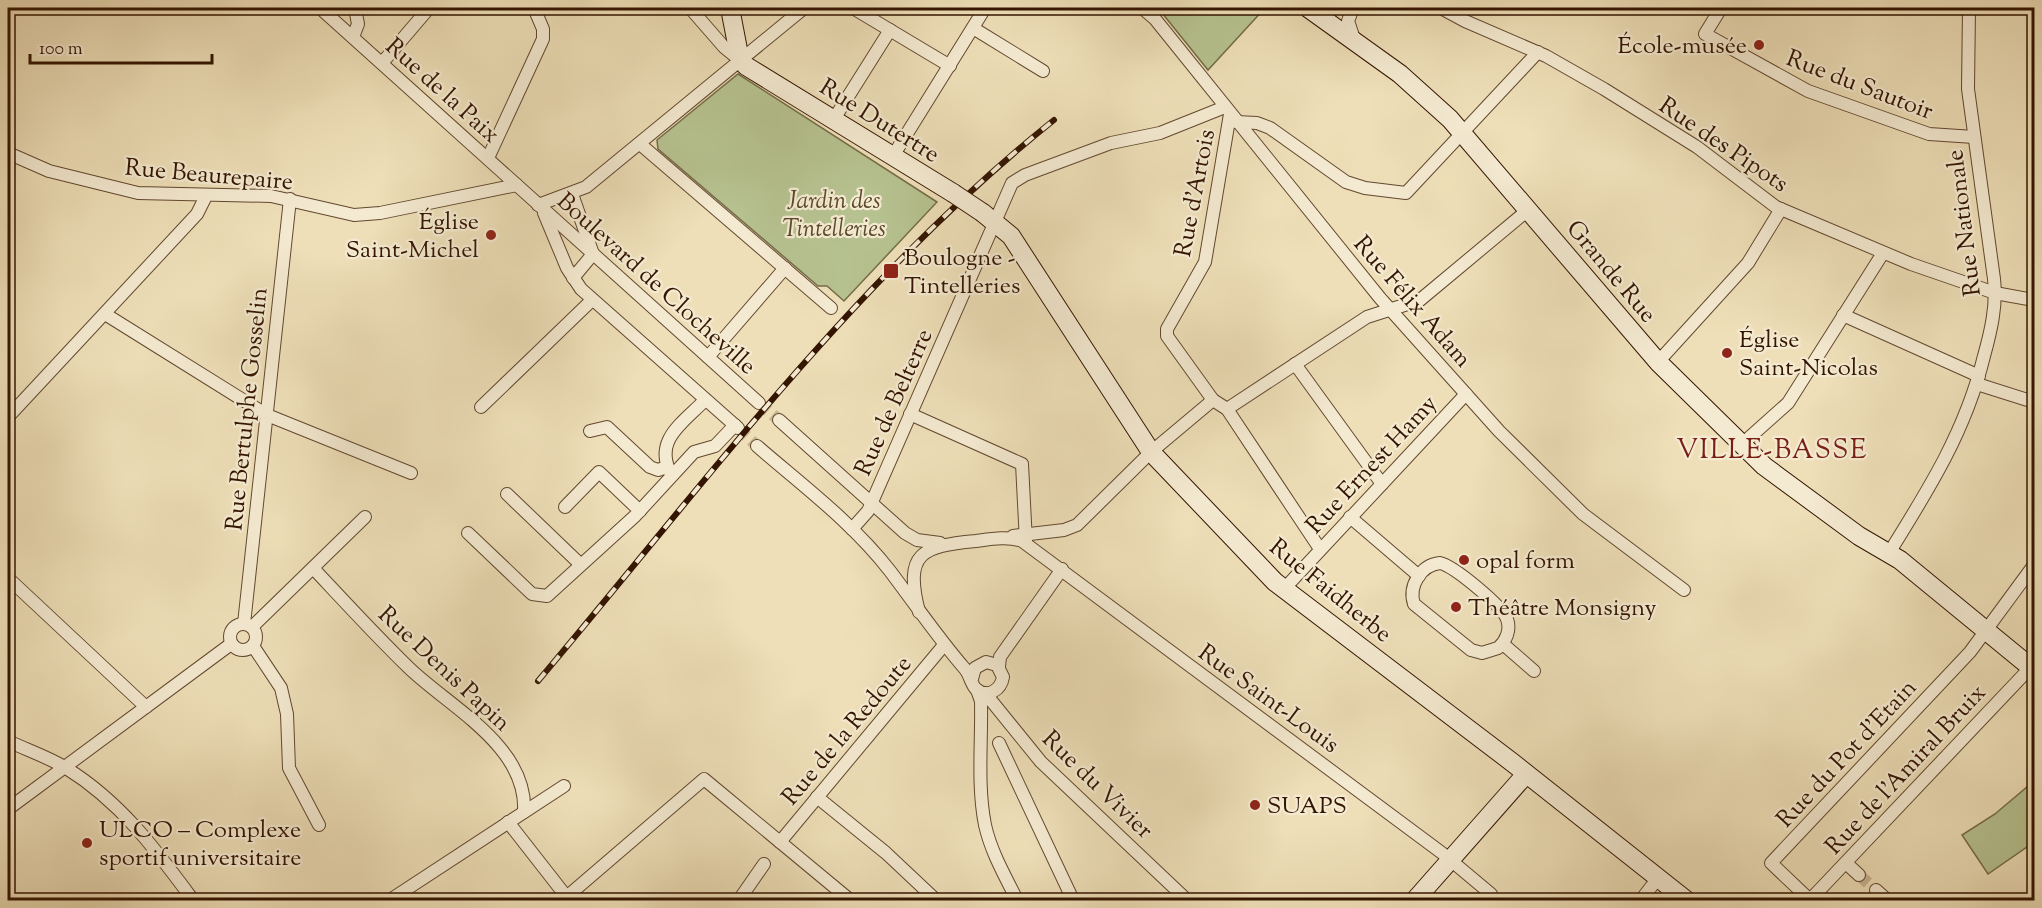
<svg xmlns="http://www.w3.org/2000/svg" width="2042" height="908" font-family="'Sorts Mill Goudy',serif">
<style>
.green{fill:#b6c290;stroke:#756c48;stroke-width:1.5}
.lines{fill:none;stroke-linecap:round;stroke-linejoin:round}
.street-tunnel{stroke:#c9b793;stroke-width:12;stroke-dasharray:12 6;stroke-linecap:butt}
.street-casing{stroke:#62482f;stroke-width:14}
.secondary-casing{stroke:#341501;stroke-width:20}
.street{stroke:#f4ead1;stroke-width:12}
.secondary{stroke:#f4ead1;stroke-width:18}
.rail-casing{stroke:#341501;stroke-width:6}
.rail{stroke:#f4ead1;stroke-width:4;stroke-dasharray:11;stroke-linecap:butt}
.secondary-bridge-casing{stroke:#341501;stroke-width:20;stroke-linecap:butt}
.secondary-bridge{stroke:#f4ead1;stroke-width:18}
.poi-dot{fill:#8f2418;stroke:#f4ead1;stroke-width:2}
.labels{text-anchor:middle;stroke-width:4.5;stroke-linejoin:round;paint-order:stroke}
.poi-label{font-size:24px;fill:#341501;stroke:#f4ead1;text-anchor:start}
.street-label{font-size:24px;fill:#341501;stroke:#f4ead1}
.park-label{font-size:24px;font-style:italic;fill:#5b492c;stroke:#f4ead1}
.quarter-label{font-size:27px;letter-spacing:1.5px;fill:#7a1f14;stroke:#f4ead1}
</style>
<rect width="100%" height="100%" fill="#eedfb8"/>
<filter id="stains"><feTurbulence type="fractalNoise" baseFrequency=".00333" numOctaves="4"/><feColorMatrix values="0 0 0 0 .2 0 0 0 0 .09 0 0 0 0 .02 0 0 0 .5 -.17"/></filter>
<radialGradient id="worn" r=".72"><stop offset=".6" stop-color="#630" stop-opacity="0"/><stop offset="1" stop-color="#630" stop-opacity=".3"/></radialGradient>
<!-- green -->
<g class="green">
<polygon points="1158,8 1265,8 1208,70"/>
<polygon points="738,74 937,202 844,301 827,286 818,286 658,149 657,140"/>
<polygon points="2034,781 2034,842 1988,874 1962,835 1995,814"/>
</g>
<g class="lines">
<!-- street-tunnel -->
<g class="street-tunnel">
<polyline points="759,403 779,420"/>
<polyline points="738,428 757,446"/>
<polyline points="1859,875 1876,890"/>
</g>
<!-- street casing -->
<g class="street-casing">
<g id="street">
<polyline points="320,8 759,403"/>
<polyline points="690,8 724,47 740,60"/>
<polyline points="853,8 950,66"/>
<polyline points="1142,8 1155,19 1380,298 1499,431 1583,514 1684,590"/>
<polyline points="1353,8 1348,21 1354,39"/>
<polyline points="1441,8 1465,21 1546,56 1604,89 1697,147 1776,207 1911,264 1995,293 2034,300"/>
<polyline points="1721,8 1705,34 1808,91 1929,134 1974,137"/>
<polyline points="973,28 1043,71"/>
<polyline points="353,37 358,24 355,8"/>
<polyline points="382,63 429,8"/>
<polyline points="1230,114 1205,262 1167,329 1167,336 1213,400 1227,409 1320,549"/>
<polyline points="834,119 890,30"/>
<polyline points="1236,122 1257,123 1270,128 1346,182 1365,188 1406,193 1538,52"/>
<polyline points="640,144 831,308"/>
<polyline points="8,153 49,171 138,193 271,196 354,215 380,213 517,185"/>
<polyline points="893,156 985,8"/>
<polyline points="488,158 543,39 543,29 534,8"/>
<polyline points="572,194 593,254 573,278"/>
<polyline points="538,205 586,187 804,8"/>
<polyline points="544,213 567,268 581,289 738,428"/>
<polyline points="105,314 267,415 411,473"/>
<polyline points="1843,315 1979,376"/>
<polyline points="708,357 785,268"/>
<polyline points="1658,362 1748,263 1781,209"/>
<polyline points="1295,364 1382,484"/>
<polyline points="1977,384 2034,402"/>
<polyline points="481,407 592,300"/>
<polyline points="1227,409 1367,317 1420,300 1528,210"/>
<polyline points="910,414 1022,464 1026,542"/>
<polyline points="8,417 197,214 206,196"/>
<polyline points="779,420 905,533 917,540 940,543"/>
<polyline points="590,431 607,427 650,467 658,470 667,467"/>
<polyline points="1741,445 1788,403 1883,253"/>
<path d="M757 446C802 485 853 523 890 571 915 604 938 638 965 669 970 675 971 684 976 689 987 699 1001 690 1003 677L997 665 986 662 975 668 972 679"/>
<path d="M671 474C653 440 683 423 705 400"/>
<polyline points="507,494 580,564"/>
<polyline points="565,507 599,472 640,511"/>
<polyline points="1350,517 1419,576"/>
<polyline points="852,529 868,511 1012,183 1025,175 1111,143 1160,133 1225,107"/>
<polyline points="468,533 532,594 547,596 635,516 694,452 715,446 735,425"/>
<polyline points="1013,536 1064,530 1077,525 1151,452 1213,400"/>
<path d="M1889 553C1929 489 1966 430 1984 356 1991 331 1997 305 1994 279L1968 89 1969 8"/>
<path d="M1440 563C1454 566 1502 606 1507 619 1511 630 1506 641 1498 648L1482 653 1471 650 1414 604C1408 586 1421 565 1440 563Z"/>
<path d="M313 568C344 601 375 635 408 667 449 707 528 746 524 812"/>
<polyline points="8,578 146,707"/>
<polyline points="1284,589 1466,394"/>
<path d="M919 612C904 553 921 546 976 541 991 539 1008 536 1022 541L1442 853 1491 894 1485 900"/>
<circle cx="243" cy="637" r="13"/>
<polyline points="244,624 290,199"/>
<polyline points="252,627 365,517"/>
<polyline points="1503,644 1534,671"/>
<polyline points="253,646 281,688 287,714 289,768 319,825"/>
<polyline points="999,667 1000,657 1062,569"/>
<path d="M977 690 981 701C982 741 977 785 985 825 991 852 1005 876 1017 900"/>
<polyline points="985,693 1041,762 1187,900"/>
<path d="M8 741C27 750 48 757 66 768 121 802 156 850 193 900"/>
<polyline points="999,743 1073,900"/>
<polyline points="817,797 886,853 936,900"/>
<polyline points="8,809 231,644"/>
<polyline points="508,822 569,900"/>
<polyline points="780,842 944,645"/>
<polyline points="1846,863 1859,875"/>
<polyline points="1876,890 1887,900"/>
<polyline points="390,900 564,786"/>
<polyline points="563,900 704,779 850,900"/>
<polyline points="739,900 764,864"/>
<polyline points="1641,900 1658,878"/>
<polyline points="1810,900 1771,863 1970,652 2034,565"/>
<polyline points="1810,900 2031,667"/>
</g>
</g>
<!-- secondary casing -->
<g class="secondary-casing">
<g id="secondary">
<polyline points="730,8 740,60 746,66 953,193"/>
<polyline points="1308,8 1400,74 1450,119 1658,362 1764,466 1859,536 1900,560 2034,670"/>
<polyline points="983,213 1011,236 1151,452 1275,582 1513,763 1686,900"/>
<polyline points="1415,900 1526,774"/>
</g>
</g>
<!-- street -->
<use href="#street" class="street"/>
<!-- secondary -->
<use href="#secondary" class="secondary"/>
<!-- rail casing -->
<g class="rail-casing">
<path id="rail" d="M538 681C701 488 856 278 1054 120"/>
</g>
<!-- rail -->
<use href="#rail" class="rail"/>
<!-- secondary-bridge casing -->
<g class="secondary-bridge-casing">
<polyline id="secondary-bridge" points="953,193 983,213"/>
</g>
<!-- secondary-bridge -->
<use href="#secondary-bridge" class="secondary-bridge"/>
</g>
<!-- markers -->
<g class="poi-dot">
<circle cx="1759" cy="45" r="6"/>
<circle cx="491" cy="235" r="6"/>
<rect x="883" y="263" width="16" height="16" rx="3"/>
<circle cx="1727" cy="353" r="6"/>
<circle cx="1464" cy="560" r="6"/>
<circle cx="1456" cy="607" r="6"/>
<circle cx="1255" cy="805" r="6"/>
<circle cx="87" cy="843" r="6"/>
</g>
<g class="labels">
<!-- poi labels -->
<g class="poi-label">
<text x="1747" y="53" text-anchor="end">École-musée</text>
<text x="479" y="229" text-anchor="end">Église<tspan x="479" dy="28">Saint-Michel</tspan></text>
<text x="904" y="265">Boulogne -<tspan x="904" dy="28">Tintelleries</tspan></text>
<text x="1739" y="347">Église<tspan x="1739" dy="28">Saint-Nicolas</tspan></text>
<text x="1476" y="568">opal form</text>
<text x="1468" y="615">Théâtre Monsigny</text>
<text x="1267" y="813">SUAPS</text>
<text x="99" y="837">ULCO – Complexe<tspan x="99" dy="28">sportif universitaire</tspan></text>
</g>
<!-- street labels -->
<g class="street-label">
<text transform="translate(1860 84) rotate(21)" y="8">Rue du Sautoir</text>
<text transform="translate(443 90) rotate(42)" y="8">Rue de la Paix</text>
<text transform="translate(880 120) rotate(32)" y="8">Rue Dutertre</text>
<text transform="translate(1724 144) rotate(34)" y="8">Rue des Pipots</text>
<text transform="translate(209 174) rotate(5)" y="8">Rue Beaurepaire</text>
<text transform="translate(1194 193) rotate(-79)" y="8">Rue d'Artois</text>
<text transform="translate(1963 223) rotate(-97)" y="8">Rue Nationale</text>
<text transform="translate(1612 271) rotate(50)" y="8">Grande Rue</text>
<text transform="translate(657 283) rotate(42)" y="8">Boulevard de Clocheville</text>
<text transform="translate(1413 301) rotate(49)" y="8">Rue Félix Adam</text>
<text transform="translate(893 402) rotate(-66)" y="8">Rue de Belterre</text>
<text transform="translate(246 409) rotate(-84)" y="8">Rue Bertulphe Gosselin</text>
<text transform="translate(1371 464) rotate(-47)" y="8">Rue Ernest Hamy</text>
<text transform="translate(1331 590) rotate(39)" y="8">Rue Faidherbe</text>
<text transform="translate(445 668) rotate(43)" y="8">Rue Denis Papin</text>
<text transform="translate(1269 698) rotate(36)" y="8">Rue Saint-Louis</text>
<text transform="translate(846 730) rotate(-50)" y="8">Rue de la Redoute</text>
<text transform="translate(1846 753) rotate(-47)" y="8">Rue du Pot d'Etain</text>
<text transform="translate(1905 769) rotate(-47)" y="8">Rue de l'Amiral Bruix</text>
<text transform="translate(1098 784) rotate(44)" y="8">Rue du Vivier</text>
</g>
<!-- park labels -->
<g class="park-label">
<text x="834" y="208">Jardin des<tspan x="834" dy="28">Tintelleries</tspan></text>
</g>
<!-- quarter labels -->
<g class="quarter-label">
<text x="1772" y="458">VILLE-BASSE</text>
</g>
</g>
<!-- margin -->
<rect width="2042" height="908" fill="none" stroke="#eedfb8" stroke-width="30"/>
<rect x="9" y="9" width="2024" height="890" fill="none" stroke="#341501" stroke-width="3"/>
<rect x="15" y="15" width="2012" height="878" fill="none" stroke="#341501" stroke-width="1.5"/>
<!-- scale -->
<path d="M30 54v9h182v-9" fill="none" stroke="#341501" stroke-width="3"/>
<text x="39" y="54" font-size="18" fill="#341501" stroke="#f4ead1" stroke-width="4.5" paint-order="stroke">100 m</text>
<rect width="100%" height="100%" filter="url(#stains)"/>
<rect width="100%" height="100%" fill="url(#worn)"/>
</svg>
